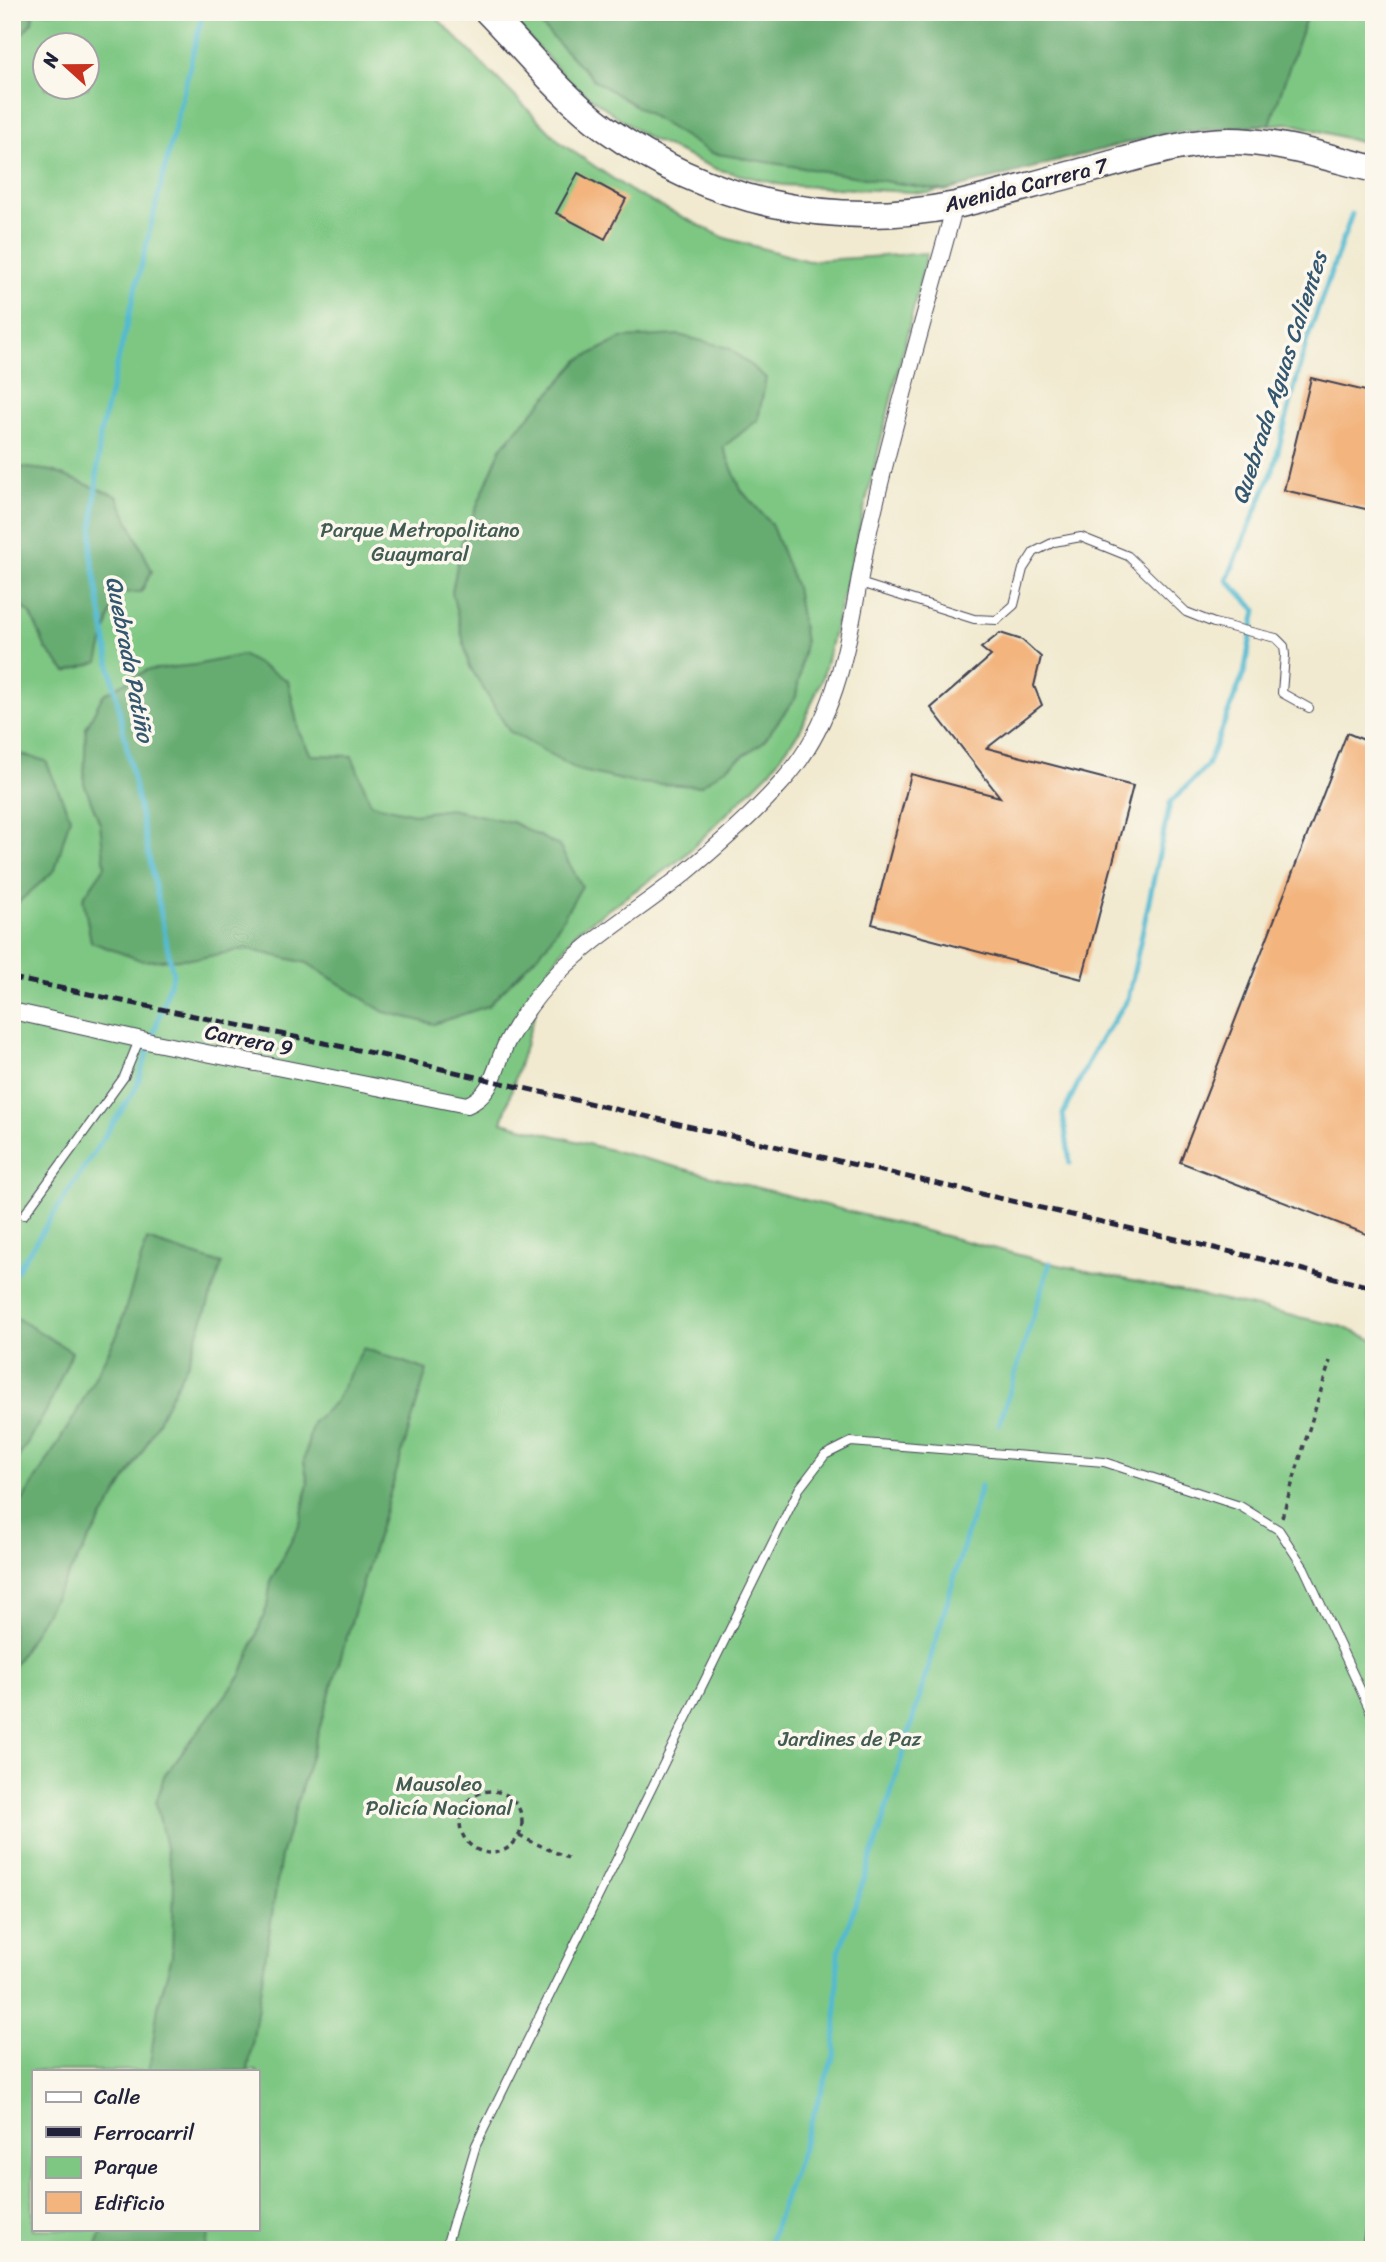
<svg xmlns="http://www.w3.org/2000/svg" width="1386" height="2262" font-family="Sriracha,sans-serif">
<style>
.green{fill:#7ec783;stroke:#50745f;stroke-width:2;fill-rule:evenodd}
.forest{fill:#66ac71;stroke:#446756;stroke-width:2}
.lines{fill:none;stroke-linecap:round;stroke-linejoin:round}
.stream{stroke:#53bad1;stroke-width:5}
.building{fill:#f3b47d}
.service-casing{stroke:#414051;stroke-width:10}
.minor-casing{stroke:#414051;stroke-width:18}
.primary-casing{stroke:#414051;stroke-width:29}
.path{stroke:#414051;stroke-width:3.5;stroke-dasharray:5 5;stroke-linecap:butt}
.service{stroke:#fff;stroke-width:8}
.minor{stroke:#fff;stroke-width:16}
.primary{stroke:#fff;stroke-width:26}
.rail{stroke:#22223b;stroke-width:5;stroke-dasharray:10 5;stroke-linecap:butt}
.labels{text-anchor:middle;stroke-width:7;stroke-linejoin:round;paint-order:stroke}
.street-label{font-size:21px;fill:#22223b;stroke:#fbf7ec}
.park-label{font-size:21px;fill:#425c54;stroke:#fbf7ec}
.water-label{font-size:23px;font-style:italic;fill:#335770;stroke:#fbf7ec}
</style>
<rect width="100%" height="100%" fill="#fbf7ec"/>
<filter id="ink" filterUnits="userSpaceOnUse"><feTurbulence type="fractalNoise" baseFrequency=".0143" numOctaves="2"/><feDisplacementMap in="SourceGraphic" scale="14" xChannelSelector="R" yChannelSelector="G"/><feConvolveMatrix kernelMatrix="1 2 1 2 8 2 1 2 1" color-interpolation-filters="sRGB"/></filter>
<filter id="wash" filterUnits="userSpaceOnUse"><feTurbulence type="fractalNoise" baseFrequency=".00686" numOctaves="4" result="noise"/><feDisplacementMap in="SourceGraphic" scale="28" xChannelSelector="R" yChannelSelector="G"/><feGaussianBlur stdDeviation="1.57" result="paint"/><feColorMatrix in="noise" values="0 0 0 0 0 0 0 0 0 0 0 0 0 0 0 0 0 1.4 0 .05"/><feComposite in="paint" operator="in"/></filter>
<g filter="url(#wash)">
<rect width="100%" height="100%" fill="#f1ead0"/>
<!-- green -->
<g class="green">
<path d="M12 12H431L562 144 634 193 725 238 808 261 927 253 823 676 801 729 770 771 682 858 577 931 548 970 502 1122 1050 1263 1340 1326 1374 1340V2250H12ZM46 46H88V88H46ZM33 2071H257V2229H33Z"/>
<polygon points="504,12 1374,12 1374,146 1290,123 1161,134 929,193 782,185 716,169 646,137 573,85"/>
</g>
<!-- forest -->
<g class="forest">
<polygon points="12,12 34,12 32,22 12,46"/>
<polygon points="528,12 1308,12 1270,124 1161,134 945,191 711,153 594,80"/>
<polygon points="679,335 729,348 766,378 758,420 723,447 741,490 771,524 796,587 805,642 796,697 763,742 700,786 635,783 578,770 509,731 469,665 452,592 461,544 501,448 579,360 622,338"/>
<polygon points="12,466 52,471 117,496 152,571 141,592 116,593 98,662 66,672 46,649 31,614 12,598"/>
<polygon points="242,655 288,681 299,732 311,755 352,756 371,804 414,814 449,809 512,822 559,846 582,886 547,945 488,1006 434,1024 384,1012 307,963 246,949 200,958 143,961 91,942 83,898 105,866 100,824 84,783 86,728 103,695 147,670 195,665"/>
<polygon points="12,752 46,761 70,817 55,870 12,908"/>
<polygon points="147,1240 222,1264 188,1362 145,1447 12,1669 12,1518 74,1417 117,1335"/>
<polygon points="12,1315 72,1352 48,1408 12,1468"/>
<polygon points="363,1348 427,1370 281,1856 248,2071 149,2071 158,2006 172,1956 174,1883 156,1803 164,1776 241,1675 267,1607 271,1580 300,1524 308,1483 304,1461 312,1423 335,1402"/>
<polygon points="103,2229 210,2229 205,2250 95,2250"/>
</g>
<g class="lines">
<!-- stream -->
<g class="stream">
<polyline points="1070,1163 1063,1114 1096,1047 1128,999 1170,803 1207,766 1244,673 1256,610 1227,580 1273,470 1306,343 1352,214"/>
<polyline points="12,1278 136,1088 173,974 110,665 91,552 100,435 203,12"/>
<polyline points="999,1425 1050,1263"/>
<polyline points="767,2250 835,2052 838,1955 879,1835 981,1486"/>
</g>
</g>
<g id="blocks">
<!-- building -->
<g class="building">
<polygon points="578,173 626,199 605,239 556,213"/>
<polygon points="1311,378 1374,393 1374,511 1284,490"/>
<polygon points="1000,633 1022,640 1041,657 1034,686 1042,705 987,748 1133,786 1082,979 872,924 911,774 1000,797 931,708 991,656 981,648"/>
<polygon points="1347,733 1374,744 1374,1237 1180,1162"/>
</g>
</g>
</g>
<g filter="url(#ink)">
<use href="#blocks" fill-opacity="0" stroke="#414051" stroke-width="2"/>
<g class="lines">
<!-- service casing -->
<g class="service-casing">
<g id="service">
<polyline points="860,583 974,619 997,620 1014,605 1023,569 1034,552 1054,542 1081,537 1128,556 1186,612 1214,623 1276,638 1284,646 1285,655 1282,693 1309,708"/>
<polyline points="24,1215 124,1077 139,1040"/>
<polyline points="445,2250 476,2145 799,1489 825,1455 851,1442 1104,1462 1240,1506 1279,1530 1304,1568 1374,1719"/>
<polyline points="1366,2250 1374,2193"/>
</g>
</g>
<!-- minor casing -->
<g class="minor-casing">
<path id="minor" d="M12 1011 156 1043 467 1105C495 1094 495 1064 508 1040 522 1015 539 992 559 972 598 933 644 907 685 873 719 845 754 814 783 781 847 710 850 615 870 526 894 419 926 312 955 205"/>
</g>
<!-- primary casing -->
<g class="primary-casing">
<path id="primary" d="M488 12C526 51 561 96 605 128 708 202 830 230 956 205 1000 195 1044 181 1089 170 1133 159 1182 141 1229 141 1278 141 1326 157 1374 169"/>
</g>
<!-- path -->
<g class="path">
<polyline points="1282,1517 1330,1361"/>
<circle cx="491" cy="1822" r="31"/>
<polyline points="519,1836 568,1858"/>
</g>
<!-- service -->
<use href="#service" class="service"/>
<!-- minor -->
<use href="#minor" class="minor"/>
<!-- primary -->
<use href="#primary" class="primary"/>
<!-- rail -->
<polyline class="rail" points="12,978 377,1054 1249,1256 1374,1288"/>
</g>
</g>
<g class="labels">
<!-- street labels -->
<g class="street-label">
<text transform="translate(1026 185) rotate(-14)" y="7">Avenida Carrera 7</text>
<text transform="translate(249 1040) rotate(11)" y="7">Carrera 9</text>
</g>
<!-- park labels -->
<g class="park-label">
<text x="420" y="537">Parque Metropolitano<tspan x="420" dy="24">Guaymaral</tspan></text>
<text x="850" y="1746">Jardines de Paz</text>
<text x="439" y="1791">Mausoleo<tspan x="439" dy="24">Policía Nacional</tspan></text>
</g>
<!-- water labels -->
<g class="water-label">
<text transform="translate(1279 378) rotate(-72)" y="8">Quebrada Aguas Calientes</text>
<text transform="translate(130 659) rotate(79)" y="8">Quebrada Patiño</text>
</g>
</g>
<!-- margin -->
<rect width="1386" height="2262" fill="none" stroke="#fbf7ec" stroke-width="42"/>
<!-- legend -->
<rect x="32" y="2070" width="228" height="161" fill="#fbf7ec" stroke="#a4a2a5" stroke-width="2"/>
<rect x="46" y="2092" width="35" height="10" fill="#ffffff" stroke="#a4a2a5" stroke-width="2"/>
<text x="94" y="2104" font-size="21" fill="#22223b">Calle</text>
<rect x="46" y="2127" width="35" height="10" fill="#22223b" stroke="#a4a2a5" stroke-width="2"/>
<text x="94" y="2140" font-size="21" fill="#22223b">Ferrocarril</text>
<rect x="46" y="2157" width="35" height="21" fill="#7ec783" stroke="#a4a2a5" stroke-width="2"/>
<text x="94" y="2174" font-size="21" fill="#22223b">Parque</text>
<rect x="46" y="2192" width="35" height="21" fill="#f3b47d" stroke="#a4a2a5" stroke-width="2"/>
<text x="94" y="2210" font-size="21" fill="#22223b">Edificio</text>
<!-- north arrow -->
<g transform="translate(66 66) rotate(291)"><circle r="33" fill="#fbf7ec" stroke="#a4a2a5" stroke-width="2"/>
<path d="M0-5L12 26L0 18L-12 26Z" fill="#c8321e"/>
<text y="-10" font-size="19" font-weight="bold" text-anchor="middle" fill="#22223b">N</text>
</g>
</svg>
